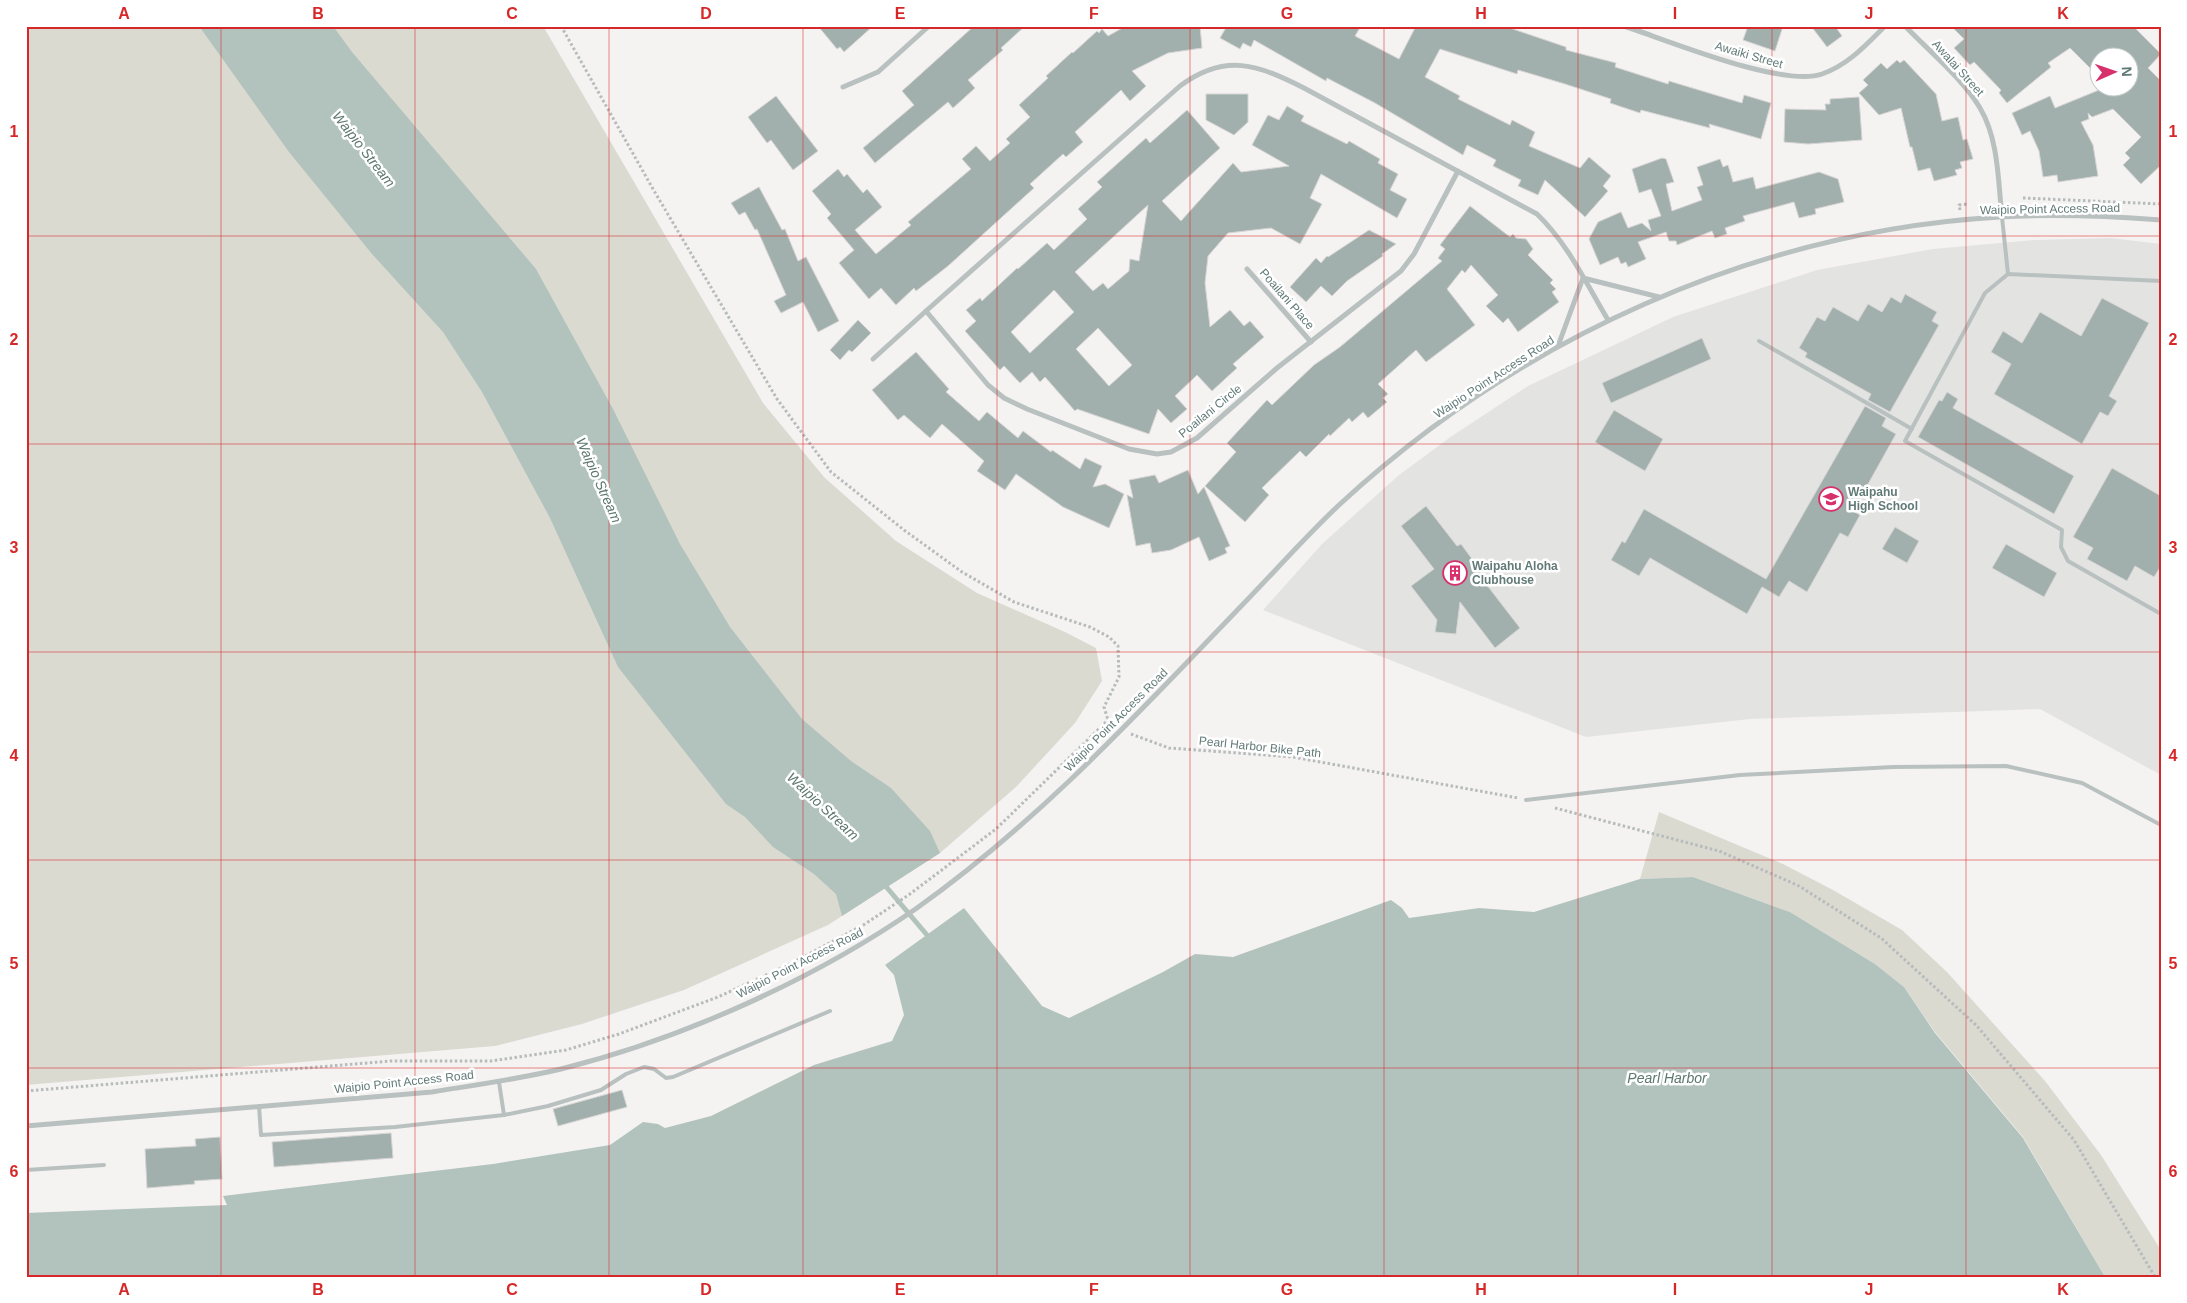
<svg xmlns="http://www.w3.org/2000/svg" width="2187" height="1303" font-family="Arial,sans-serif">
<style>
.built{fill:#e3e3e2}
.green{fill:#dadad1}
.water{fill:#b2c3be}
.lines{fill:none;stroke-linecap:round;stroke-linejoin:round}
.stream{stroke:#b2c3be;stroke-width:5}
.building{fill:#a1afad;stroke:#d6d5d4;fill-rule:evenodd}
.path{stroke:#b6bbbb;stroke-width:3;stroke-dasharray:2.5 2.5;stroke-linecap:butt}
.service{stroke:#b9c1c0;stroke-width:4}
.minor{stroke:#b9c1c0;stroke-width:5}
.grid{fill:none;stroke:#d62828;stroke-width:1;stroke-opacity:0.55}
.labels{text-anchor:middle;stroke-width:5;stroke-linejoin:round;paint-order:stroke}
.street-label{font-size:12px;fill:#627b78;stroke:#fff}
.poi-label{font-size:12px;font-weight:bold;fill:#627b78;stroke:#fff;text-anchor:start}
.water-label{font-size:14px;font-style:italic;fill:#5d776f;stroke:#fff}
.neatline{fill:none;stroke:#d62828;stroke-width:2}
.grid-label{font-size:16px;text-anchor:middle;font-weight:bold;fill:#d62828}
</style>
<rect width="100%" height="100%" fill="#f5f3f2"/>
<!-- built -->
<polygon class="built" points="2110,238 2161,244 2161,775 2040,709 1750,719 1586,737 1263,610 1322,544 1399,475 1452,436 1528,386 1673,317 1817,270 1933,249 2034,240"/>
<!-- green -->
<g class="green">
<polygon points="26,26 543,26 763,403 824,477 896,541 977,593 1065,632 1096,648 1102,681 1075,723 1016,787 940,853 828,925 684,990 582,1024 495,1046 26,1085"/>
<polygon points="1659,812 1783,864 1833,890 1902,930 1947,972 2045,1081 2101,1155 2157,1244 2161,1251 2161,1277 2105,1277 2023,1137 1935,1032 1904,987 1875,964 1790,912 1693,877 1640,879"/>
</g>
<!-- water -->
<g class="water">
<polygon points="199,26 333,26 352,52 536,269 613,409 680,544 730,627 802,719 851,761 891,788 930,831 940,853 842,916 836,894 814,874 773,847 745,817 726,804 618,667 550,518 482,392 443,332 372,254 289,152"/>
<polygon points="1693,877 1790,912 1875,964 1904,987 1935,1033 2023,1138 2105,1277 26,1277 26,1213 227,1205 223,1196 493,1164 610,1145 643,1122 658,1124 665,1128 711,1116 814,1065 892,1041 904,1015 894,975 885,965 964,908 1042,1006 1069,1018 1163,972 1195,954 1233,957 1391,900 1402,908 1409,918 1479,908 1534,912 1640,879"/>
</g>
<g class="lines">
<!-- stream -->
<polyline class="stream" points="883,883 927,935"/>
</g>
<!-- building -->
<g class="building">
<polygon points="818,26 873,26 844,52 840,47 837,49"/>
<polygon points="974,26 1025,26 1001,48 1003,50 968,80 975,88 953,108 948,102 875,163 863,148 914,105 902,91"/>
<polygon points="1126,26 1200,26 1202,48 1168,53 1132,71 1146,86 1130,101 1121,90 1075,132 1083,142 1066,157 1063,154 1030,184 1034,188 948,266 916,291 914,288 896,305 881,288 869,299 839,263 854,250 827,218 831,214 812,191 838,169 844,177 847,174 863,193 867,189 882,207 855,230 876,254 911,225 908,222 971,169 962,159 976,146 990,161 1010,143 1006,139 1030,117 1019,105 1048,78 1046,76 1072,52 1073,53 1097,31 1099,33 1102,29 1108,36"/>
<polygon points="1227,26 1361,26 1355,36 1399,59 1416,26 1504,26 1566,47 1566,50 1616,63 1615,67 1668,84 1669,81 1742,103 1744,95 1771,103 1761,139 1709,124 1710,128 1641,110 1640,113 1610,103 1611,99 1565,84 1518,70 1517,74 1440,49 1425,77 1460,96 1458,99 1510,125 1512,120 1535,132 1529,146 1580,168 1589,157 1611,176 1603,186 1608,191 1585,217 1545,180 1538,195 1518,186 1521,180 1493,166 1496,160 1467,145 1463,155 1375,103 1327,78 1326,81 1254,40 1251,47 1243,43 1240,49 1220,38"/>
<polygon points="1748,26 1783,26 1775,51 1743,40"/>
<polygon points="1811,26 1835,26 1842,36 1827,47"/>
<polygon points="1951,26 2133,26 2161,54 2148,68 2161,81 2161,165 2141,184 2123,165 2130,158 2125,153 2141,137 2113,109 2092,117 2088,113 2089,119 2081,122 2093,145 2098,176 2058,182 2057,175 2043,177 2039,151 2030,131 2022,135 2012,113 2050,96 2055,108 2104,88 2130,88 2130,58 2100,58 2100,78 2070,48 2048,63 2051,67 2007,103 1999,93 2001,90 1974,62 1970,65 1954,48 1964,39"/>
<polygon points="1897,60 1900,63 1904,60 1936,94 1942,121 1958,117 1963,140 1967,139 1973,159 1960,162 1962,168 1955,170 1957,175 1934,181 1930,168 1918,171 1912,147 1910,147 1901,108 1879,115 1859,93 1868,85 1863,80 1881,63 1887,69"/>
<polygon points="1206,94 1248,94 1248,122 1234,135 1206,120"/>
<polygon points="776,96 818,151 793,170 771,140 767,143 748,117"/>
<polygon points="1859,97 1862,140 1808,144 1784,142 1785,109 1826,110 1825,104 1830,104 1830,99"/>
<path d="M1287 106 1304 116 1301 121 1347 144 1349 141 1380 159 1378 163 1398 174 1390 190 1407 199 1397 218 1321 174 1310 198 1322 204 1300 244 1271 228 1228 233 1208 256 1205 283 1210 327 1230 310 1244 326 1250 321 1264 337 1233 364 1237 368 1212 391 1197 375 1175 396 1187 409 1171 423 1158 409 1149 434 1077 409 1075 411 1045 377 1040 382 1032 372 1020 383 1004 366 1000 370 965 331 976 321 966 310 980 298 982 301 1017 268 1018 269 1047 243 1054 250 1087 219 1078 209 1102 187 1097 182 1146 138 1150 143 1187 110 1220 148 1162 201 1181 221 1233 163 1241 172 1289 166 1252 145 1268 115 1279 120ZM1148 205 1139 261 1130 259 1129 271 1108 289 1103 283 1093 291 1075 272ZM1054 290 1074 312 1030 353 1011 332ZM1098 328 1132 365 1109 386 1076 349Z"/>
<polygon points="1662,158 1666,159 1674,182 1666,184 1672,211 1702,200 1697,187 1703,185 1697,167 1720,159 1723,167 1728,165 1733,182 1753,177 1756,189 1819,172 1838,179 1844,202 1815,209 1816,214 1799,218 1794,202 1743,216 1745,221 1725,228 1727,234 1715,238 1712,231 1677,245 1676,241 1669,241 1666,232 1638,242 1646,259 1628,267 1626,262 1621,264 1618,257 1600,265 1589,239 1598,222 1621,212 1628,228 1642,223 1651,231 1648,220 1661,216 1651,189 1639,193 1632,169"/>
<polygon points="759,187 782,230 785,229 798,261 806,257 839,321 818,332 803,302 781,313 774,301 786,295 757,229 755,230 745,212 739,215 731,203"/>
<polygon points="1470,206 1510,237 1513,234 1516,238 1526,239 1533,249 1528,255 1553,280 1550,283 1556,289 1552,292 1559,302 1518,332 1508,318 1503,323 1486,306 1498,295 1471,265 1465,273 1462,270 1447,289 1475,325 1426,362 1416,350 1378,384 1388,394 1383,398 1387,402 1368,418 1363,412 1352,422 1349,418 1330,436 1329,434 1306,457 1300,451 1262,488 1269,495 1245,522 1205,486 1236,452 1227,443 1267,400 1272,405 1314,365 1340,347 1442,261 1438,258 1445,249 1440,245"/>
<polygon points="1369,230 1396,244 1382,254 1383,256 1347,281 1332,296 1321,286 1306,302 1290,287 1316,258 1321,263 1327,256 1328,257"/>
<polygon points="1905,294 1937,312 1932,321 1939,325 1890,412 1868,400 1871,394 1805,357 1807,353 1799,348 1817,317 1825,321 1833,307 1858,321 1868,304 1882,312 1891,297 1901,303"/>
<polygon points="2102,298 2149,323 2109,396 2117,401 2108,416 2100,412 2082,444 1994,394 2011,364 1991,352 2003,331 2022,343 2040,312 2081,336"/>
<polygon points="858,320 871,333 852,352 849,350 840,360 830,350"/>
<polygon points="1702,338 1711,359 1611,403 1602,383"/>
<polygon points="916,352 949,389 946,392 979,421 987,412 1018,438 1023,431 1051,452 1052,450 1080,469 1085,458 1102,466 1093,487 1105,484 1124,494 1109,528 1063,507 1016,474 1005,490 977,471 984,461 942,424 930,438 904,415 898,420 872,390"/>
<polygon points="1947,392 1958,399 1953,408 2074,476 2054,514 1918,437 1939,400 1942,401"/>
<polygon points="1865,406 1886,418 1882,426 1896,434 1853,511 1860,515 1848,537 1840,533 1807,592 1789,581 1779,597 1762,587 1747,614 1650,558 1639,576 1611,560 1622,541 1625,543 1644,509 1766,579"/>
<polygon points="1614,410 1663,439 1645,471 1595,442"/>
<polygon points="2112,468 2161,496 2161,566 2154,577 2135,566 2127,581 2087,559 2093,548 2073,537"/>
<polygon points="1188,470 1198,494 1204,487 1230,546 1225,548 1227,553 1209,561 1199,537 1171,550 1152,553 1150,543 1136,546 1127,495 1133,498 1129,480 1155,475 1159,483"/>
<polygon points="1426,506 1457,546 1461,544 1486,578 1483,580 1520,628 1495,648 1460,602 1456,634 1435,632 1437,620 1411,586 1434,569 1401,526"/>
<polygon points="1895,527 1919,541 1907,563 1882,549"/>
<polygon points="2006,544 2057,573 2044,597 1992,568"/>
<polygon points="622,1090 627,1107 558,1126 553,1109"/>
<polygon points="391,1133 393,1158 274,1167 272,1142"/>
<polygon points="220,1137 222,1179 194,1181 195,1184 147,1188 145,1149 196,1146 195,1139"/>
</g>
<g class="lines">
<!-- path -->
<g class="path">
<polyline points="561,26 653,189 777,399 831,472 904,530 962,572 1014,602 1090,627 1109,637 1118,646 1119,677 1104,707 1108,720 1112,724"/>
<polyline points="2023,198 2161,204"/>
<polyline points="1960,210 1959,205 1967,204"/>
<polyline points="1131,734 1169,748 1293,757 1518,798"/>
<polyline points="1555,808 1719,851 1799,886 1881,938 1976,1025 2074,1140 2155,1277"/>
<polyline points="26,1091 391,1061 491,1061 566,1050 619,1034 718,997 792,963 865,924 910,894 996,829 1108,720"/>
</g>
<!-- service -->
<g class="service">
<polyline points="2002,217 2008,274"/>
<polyline points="2161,281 2008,274 1985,293 1905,441 2062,530 2061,547 2068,561 2161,614"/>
<polyline points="1759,341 1912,429"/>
<polyline points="1526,800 1740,775 1893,767 2006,766 2082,783 2161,825"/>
<polyline points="499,1082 504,1115"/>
<polyline points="259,1106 261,1135 395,1127 504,1115 548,1106 601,1090 626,1074 644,1067 654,1069 666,1078 673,1077 830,1011"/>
<polyline points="26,1170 104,1165"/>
</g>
<!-- minor -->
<g class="minor">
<path d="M1624 26C1667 40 1782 88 1822 74 1848 65 1866 45 1885 26"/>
<path d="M1905 26C1929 51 1963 79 1980 108 1999 140 1998 182 2002 217"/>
<polyline points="843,87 878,72 929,26"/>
<path d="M1458 171 1414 254 1401 271 1277 368 1197 438 1171 452 1157 454 1129 449 1027 409 1004 398 988 385 926 311 1180 86C1226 52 1258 65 1304 88L1537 214C1568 244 1586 283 1608 320"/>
<polyline points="1247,269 1311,342"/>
<polyline points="1558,346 1583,278 1659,297"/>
<polyline points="873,359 926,311"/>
<path d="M26 1126 432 1092C475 1085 519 1079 561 1069 682 1039 815 979 917 908 1041 820 1143 708 1248 599 1278 568 1307 535 1339 505 1518 339 1755 231 2000 217 2053 214 2107 216 2161 220"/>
</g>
</g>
<!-- grid -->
<path class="grid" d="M221 26V1277M415 26V1277M609 26V1277M803 26V1277M997 26V1277M1190 26V1277M1384 26V1277M1578 26V1277M1772 26V1277M1966 26V1277M26 236H2161M26 444H2161M26 652H2161M26 860H2161M26 1068H2161"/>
<!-- icons -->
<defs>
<g id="school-ring" transform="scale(1.25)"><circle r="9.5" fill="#fff" stroke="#d7306a" stroke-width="1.5"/><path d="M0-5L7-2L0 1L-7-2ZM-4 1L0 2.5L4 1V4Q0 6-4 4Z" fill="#d7306a"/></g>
<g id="building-ring" transform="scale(1.25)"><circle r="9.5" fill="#fff" stroke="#d7306a" stroke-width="1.5"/><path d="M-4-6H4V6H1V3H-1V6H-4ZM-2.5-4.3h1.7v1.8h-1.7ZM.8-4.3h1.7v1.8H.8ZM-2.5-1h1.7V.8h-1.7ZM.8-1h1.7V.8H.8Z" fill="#d7306a"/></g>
</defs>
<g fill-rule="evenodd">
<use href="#school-ring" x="1831" y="499"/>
<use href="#building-ring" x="1455" y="573"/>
</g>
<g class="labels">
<!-- street labels -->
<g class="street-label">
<text transform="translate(1749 55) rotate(16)" y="4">Awaiki Street</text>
<text transform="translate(1958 68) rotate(48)" y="4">Awalai Street</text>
<text transform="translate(2050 209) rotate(-1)" y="4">Waipio Point Access Road</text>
<text transform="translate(1287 299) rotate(49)" y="4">Poailani Place</text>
<text transform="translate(1494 377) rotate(-33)" y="4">Waipio Point Access Road</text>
<text transform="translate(1210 411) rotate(-39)" y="4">Poailani Circle</text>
<text transform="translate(1116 720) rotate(-45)" y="4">Waipio Point Access Road</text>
<text transform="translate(1260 747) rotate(6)" y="4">Pearl Harbor Bike Path</text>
<text transform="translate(800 963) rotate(-27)" y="4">Waipio Point Access Road</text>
<text transform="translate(404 1082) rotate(-6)" y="4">Waipio Point Access Road</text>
</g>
<!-- poi labels -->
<g class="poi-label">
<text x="1848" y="496">Waipahu<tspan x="1848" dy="14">High School</tspan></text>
<text x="1472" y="570">Waipahu Aloha<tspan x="1472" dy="14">Clubhouse</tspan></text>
</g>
<!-- water labels -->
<g class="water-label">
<text transform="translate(364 149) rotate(52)" y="5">Waipio Stream</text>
<text transform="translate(599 480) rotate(66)" y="5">Waipio Stream</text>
<text transform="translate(823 806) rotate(43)" y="5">Waipio Stream</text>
<text x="1667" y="1083">Pearl Harbor</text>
</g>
</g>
<!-- border -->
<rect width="2187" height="1303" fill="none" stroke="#ffffff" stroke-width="55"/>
<!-- north arrow -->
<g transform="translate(2114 72) rotate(88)"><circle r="24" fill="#ffffff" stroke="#c0cac9"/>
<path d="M0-4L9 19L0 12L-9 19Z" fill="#d7306a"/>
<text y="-8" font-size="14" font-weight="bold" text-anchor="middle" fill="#627b78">N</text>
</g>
<rect x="28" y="28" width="2132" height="1248" class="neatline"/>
<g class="grid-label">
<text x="124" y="19">A</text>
<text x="318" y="19">B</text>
<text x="512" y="19">C</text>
<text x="706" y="19">D</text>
<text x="900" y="19">E</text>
<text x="1094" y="19">F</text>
<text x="1287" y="19">G</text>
<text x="1481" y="19">H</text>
<text x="1675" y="19">I</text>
<text x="1869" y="19">J</text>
<text x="2063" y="19">K</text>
<text x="14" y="137">1</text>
<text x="2173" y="137">1</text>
<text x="14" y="345">2</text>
<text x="2173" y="345">2</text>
<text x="14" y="553">3</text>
<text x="2173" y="553">3</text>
<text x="14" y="761">4</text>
<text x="2173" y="761">4</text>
<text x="14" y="969">5</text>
<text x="2173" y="969">5</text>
<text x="14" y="1177">6</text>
<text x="2173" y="1177">6</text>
<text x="124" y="1295">A</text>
<text x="318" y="1295">B</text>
<text x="512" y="1295">C</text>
<text x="706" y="1295">D</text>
<text x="900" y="1295">E</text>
<text x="1094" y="1295">F</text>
<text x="1287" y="1295">G</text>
<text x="1481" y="1295">H</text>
<text x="1675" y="1295">I</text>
<text x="1869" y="1295">J</text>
<text x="2063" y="1295">K</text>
</g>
</svg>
